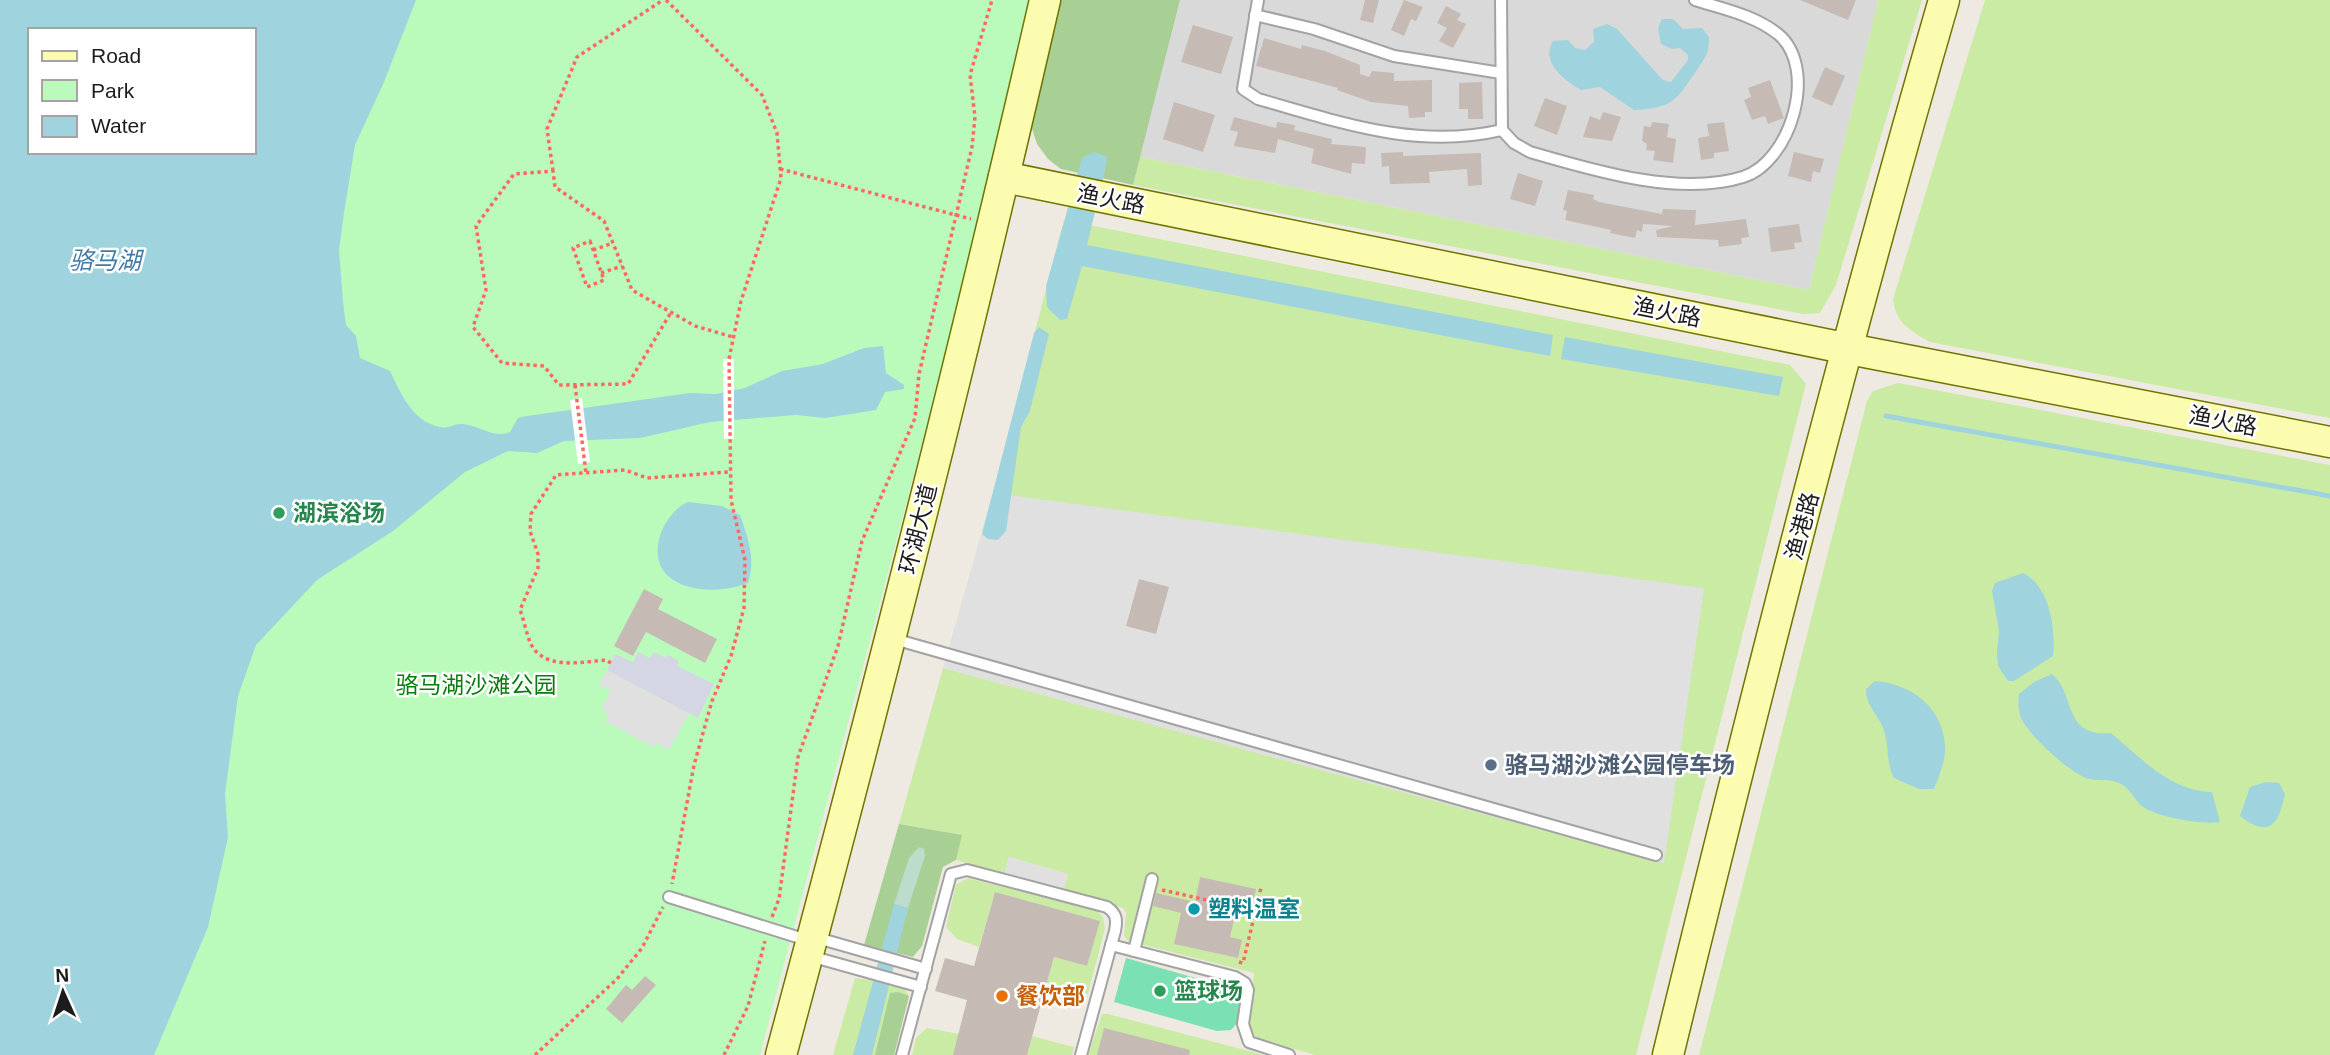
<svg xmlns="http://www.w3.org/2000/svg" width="2330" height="1055" font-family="Helvetica,'Noto Sans SC',sans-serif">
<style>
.residential{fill:#dad9d9}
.grass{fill:#caeba4}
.forest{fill:#a8cf94}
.wetland{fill:#bdddcc}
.park{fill:#bafbbc}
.pitch{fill:#7be1b4}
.parking{fill:#e0e0e0}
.plaza{fill:#d5d6e4}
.water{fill:#9fd3de;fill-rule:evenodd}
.pier{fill:#fff}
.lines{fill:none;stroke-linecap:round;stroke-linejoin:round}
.stream{stroke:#9fd3de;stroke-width:5}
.building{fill:#c6bbb4}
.lane-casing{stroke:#a3a3a3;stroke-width:14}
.secondary-casing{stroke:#6e7500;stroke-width:33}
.path{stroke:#ff6961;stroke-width:3.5;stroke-dasharray:3.5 3.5;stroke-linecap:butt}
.lane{stroke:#fff;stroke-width:10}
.secondary{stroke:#fcfcb1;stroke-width:30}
.leisure-dot{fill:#2e9e5b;stroke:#fff;stroke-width:2.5}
.service-dot{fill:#5c6f8a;stroke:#fff;stroke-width:2.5}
.culture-dot{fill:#0f9aa8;stroke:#fff;stroke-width:2.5}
.food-dot{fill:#e8710a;stroke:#fff;stroke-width:2.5}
.labels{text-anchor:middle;stroke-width:5;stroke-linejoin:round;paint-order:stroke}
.street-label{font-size:23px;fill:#1c1c1c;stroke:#fff}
.leisure-label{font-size:23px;font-weight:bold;fill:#27864d;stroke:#fff;text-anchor:start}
.park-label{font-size:23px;fill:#077d0b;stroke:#fff}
.service-label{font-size:23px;font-weight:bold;fill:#4e5e75;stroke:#fff;text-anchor:start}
.culture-label{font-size:23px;font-weight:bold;fill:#0d838f;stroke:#fff;text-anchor:start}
.food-label{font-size:23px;font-weight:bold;fill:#c56008;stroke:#fff;text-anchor:start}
.water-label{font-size:24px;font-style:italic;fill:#427aa6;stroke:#fff}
</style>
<rect width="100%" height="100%" fill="#eee9e1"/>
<!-- residential -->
<polygon class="residential" points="1180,0 1878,0 1809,290 1140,157"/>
<!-- grass -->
<g class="grass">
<polygon points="1878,0 1922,0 1836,285 1820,313 1803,314 1133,185 1140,157 1809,290"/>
<path d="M1985 0H2330V418L1930 342C1909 330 1896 323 1893 299Z"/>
<polygon points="1064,220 1790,365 1806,384 1636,1055 1315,1055 1257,1038 1247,1025 1254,973 1128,941 1124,936 1126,913 1123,908 1063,891 1068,874 1009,857 1004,874 956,860 961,835 899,824 943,668 1665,862 993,493"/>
<polygon points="1898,383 2330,465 2330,1055 1699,1055 1867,401 1873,391"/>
<polygon points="968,878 1097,911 1103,917 1105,928 1088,994 1047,983 1054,957 1087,966 1099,921 995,892 979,947 957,939 946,927 956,885"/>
<polygon points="855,978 902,985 909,996 894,1055 833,1055"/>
<polygon points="1102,1014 1108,1014 1264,1055 1088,1055"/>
<polygon points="927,1028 959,1034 953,1055 912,1055 916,1038"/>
<polygon points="1032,1036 1074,1047 1072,1055 1027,1055"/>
</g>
<!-- forest -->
<g class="forest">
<polygon points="1059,0 1180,0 1133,185 1061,169 1048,159 1037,144 1030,122"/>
<polygon points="899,824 962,835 956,860 943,867 922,946 913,957 864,945"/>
<polygon points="898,992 909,996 894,1055 875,1055 890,993"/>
</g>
<!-- wetland -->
<polygon class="wetland" points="919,847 924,849 925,856 908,908 894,904 909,858"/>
<!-- park -->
<polygon class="park" points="289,0 1029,0 970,263 760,1055 0,1055 0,1011 254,152"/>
<!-- pitch -->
<polygon class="pitch" points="1126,958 1237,990 1242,999 1237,1023 1231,1030 1217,1031 1114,1002"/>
<!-- parking -->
<g class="parking">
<polygon points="993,493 1704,588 1664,863 943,668"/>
<polygon points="607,670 689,713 669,750 656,743 653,747 605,721 608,714 601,710 611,691 599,685"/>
<polygon points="1009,857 1068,874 1063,891 1004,874"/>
</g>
<!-- plaza -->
<polygon class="plaza" points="638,652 650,658 654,652 666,658 668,655 679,661 677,666 714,684 698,718 607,670 615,654 633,662"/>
<!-- water -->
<g class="water">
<path d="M0 0H416L384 82 355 145 344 213 339 250 343 302 346 325 356 336 360 358 390 371C401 394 413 422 440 427 448 429 455 423 462 424 480 425 492 439 510 432L518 418 527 416 690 393 716 394 745 388 782 371 823 364 864 348 883 346 886 373 904 385V389L885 392 876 410 825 418 796 415 710 422 640 438 564 441 537 453 508 451 465 472 393 531 317 580 256 645 238 696 225 794 228 837 208 927 154 1055H0ZM30 30H254V152H30Z"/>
<path d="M1662 19H1673L1683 29 1702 28 1709 37C1709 52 1707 55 1699 67 1677 98 1676 108 1634 110L1600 87 1581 90C1564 80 1540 62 1553 41L1568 40 1575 48 1585 50 1594 42 1593 29 1607 24 1617 29 1663 80 1671 82 1688 60V55L1680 48 1672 49 1661 44 1658 28Z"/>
<polygon points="1094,152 1107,157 1106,166 1087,245 1553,335 1550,356 1082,266 1067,319 1060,320 1047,307 1046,286 1082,158"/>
<polygon points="1039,327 1049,334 1030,411 1021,427 1006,531 998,540 988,539 982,534 1034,333"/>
<polygon points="1565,337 1783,377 1779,396 1561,359"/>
<path d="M688 502 722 506 740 515C748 538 756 559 748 583 725 592 689 594 668 576 645 555 664 512 688 502Z"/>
<path d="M2023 573C2050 586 2056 630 2053 656L2014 681H2008L1998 666 1997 653 1999 631 1992 591 1995 583Z"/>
<path d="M2052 674C2077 696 2062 737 2111 733 2141 758 2170 791 2212 792L2220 822C2202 825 2158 817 2143 807 2135 801 2130 788 2121 784 2110 778 2101 782 2090 779 2071 775 2031 737 2022 720 2018 712 2018 704 2019 694L2034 682Z"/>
<path d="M1875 681C1911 684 1943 707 1945 746 1946 760 1939 776 1934 789H1919L1894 778C1886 761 1889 750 1885 734 1882 718 1865 706 1866 689Z"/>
<path d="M2266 782 2279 783 2285 794C2278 826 2269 838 2240 816L2250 787Z"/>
<polygon points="894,904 908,908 872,1055 853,1055"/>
</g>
<!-- pier -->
<g class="pier">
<polygon points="723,359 734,359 734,439 724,439"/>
<polygon points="582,398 590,462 578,464 570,400"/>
</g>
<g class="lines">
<!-- stream -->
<polyline class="stream" points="1886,416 2330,496"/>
</g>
<!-- building -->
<g class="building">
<polygon points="1365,0 1379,0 1373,23 1360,20"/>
<polygon points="1404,0 1423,7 1416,21 1411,19 1404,36 1391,30"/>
<polygon points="1800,0 1856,0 1848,20"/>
<polygon points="1446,6 1461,14 1457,20 1466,24 1453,48 1439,41 1447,28 1437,23"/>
<polygon points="1193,25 1233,37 1221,74 1181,62"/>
<polygon points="1264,38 1301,49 1302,45 1325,51 1360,65 1360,74 1369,77 1372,71 1394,73 1394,81 1432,80 1432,112 1425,112 1425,117 1409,118 1408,106 1371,102 1337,90 1338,88 1256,66"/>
<polygon points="1825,67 1845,76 1832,106 1812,97"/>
<polygon points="1770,80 1784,118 1768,124 1765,116 1752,120 1744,100 1751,97 1748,88"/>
<polygon points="1482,82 1483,119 1468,119 1468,109 1459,109 1459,83"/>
<polygon points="1545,98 1567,106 1557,135 1534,126"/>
<polygon points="1174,102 1215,115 1203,152 1163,139"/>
<polygon points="1603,112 1621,117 1612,141 1583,137 1590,116 1600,120"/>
<polygon points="1234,117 1276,128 1277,122 1295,125 1294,130 1332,139 1331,144 1366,147 1365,164 1352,163 1351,174 1311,163 1314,149 1278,139 1275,153 1234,146 1238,132 1230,130"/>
<polygon points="1652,122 1669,124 1667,137 1676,139 1673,163 1653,160 1655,151 1646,150 1647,144 1642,141 1644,126 1651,127"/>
<polygon points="1724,122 1729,151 1714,153 1714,158 1701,160 1698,138 1709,136 1707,124"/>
<polygon points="1403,152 1403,156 1481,153 1482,185 1468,186 1467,169 1429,172 1430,183 1390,184 1389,166 1382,167 1381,153"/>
<polygon points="1794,152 1824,159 1820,173 1813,171 1811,182 1788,176"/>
<polygon points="1518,173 1543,181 1535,206 1510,199"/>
<polygon points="1568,190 1594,195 1593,199 1599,202 1662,214 1663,209 1696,210 1695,225 1746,219 1749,237 1741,238 1742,244 1719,247 1718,240 1657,237 1656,230 1673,226 1643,224 1642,232 1637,230 1635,238 1610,233 1611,230 1565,220 1567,211 1563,210"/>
<polygon points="1799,224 1802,242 1794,243 1795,249 1771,252 1768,228"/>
<polygon points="1139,579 1169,587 1156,634 1126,626"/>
<polygon points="644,589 663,599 658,609 717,639 705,663 646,632 633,656 614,646"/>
<polygon points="1200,877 1256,889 1252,906 1238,903 1230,937 1242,940 1238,958 1174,944 1181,913 1153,906 1156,893 1195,902"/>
<polygon points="995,892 1100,921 1087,966 1054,957 1027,1055 953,1055 967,1000 935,991 945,958 974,966"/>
<polygon points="645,976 656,985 622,1023 606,1009 626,985 632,990"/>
<polygon points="1104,1028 1190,1050 1189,1055 1097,1055"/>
</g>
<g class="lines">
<!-- lane casing -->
<g class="lane-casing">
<g id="lane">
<path d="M1258 0 1243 89 1258 99C1340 122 1416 150 1502 130"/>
<path d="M1501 0 1502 130 1514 143 1530 152C1592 170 1679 197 1743 177 1791 162 1819 68 1778 34 1754 15 1723 9 1695 0"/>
<polyline points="1255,15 1314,29 1394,56 1501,73"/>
<polyline points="894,639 1656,855"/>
<polyline points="669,897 810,941"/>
<polyline points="814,937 926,969"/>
<polyline points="1111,945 1235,977 1245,983 1248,990 1243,1024 1249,1042 1289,1055"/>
<polyline points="1134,951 1152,879"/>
<polyline points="810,956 921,987"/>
<path d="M902 1055 951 874 967 870 1107 907C1117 914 1117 920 1115 931L1081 1055"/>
</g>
</g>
<!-- secondary casing -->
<g class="secondary-casing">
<g id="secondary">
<polyline points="1004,177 1849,349 2330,442"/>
<path d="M781 1055C875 705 964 354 1045 0"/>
<path d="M1668 1055C1754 702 1843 349 1944 0"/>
</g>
</g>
<!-- path -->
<g class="path">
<polyline points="666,0 762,95 777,133 781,178 741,301 729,359 731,500 745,560 744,608 731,656 712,701 694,765 672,884"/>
<polyline points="780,169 971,219"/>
<polyline points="553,171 547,129 577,57 663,0"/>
<polygon points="590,241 604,280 587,287 573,248"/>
<polyline points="593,250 613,243"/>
<polyline points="601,273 622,266"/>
<polyline points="670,314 628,384 559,385 544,366 502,363 473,327 486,290 476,226 514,174 553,171 555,187 604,221 632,290 695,326 733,337"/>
<polyline points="575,385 586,473"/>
<path d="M611 663 606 660C583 662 542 671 530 642 526 632 524 620 520 610L538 568V554L530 531 531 514 556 475 625 470 647 478 729 472"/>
<polyline points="1162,890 1256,911"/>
<polyline points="772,917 779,899 798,757 838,646 862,541 915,418 919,374 972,147 975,117 970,75 992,0"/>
<polyline points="1239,962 1243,963 1261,888"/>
<polyline points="535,1055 617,979 642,948 663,907"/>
<polyline points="724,1055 748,1006 765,941"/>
</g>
<!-- lane -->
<use href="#lane" class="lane"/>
<!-- secondary -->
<use href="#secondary" class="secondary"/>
</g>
<!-- markers -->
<g class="leisure-dot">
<circle cx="279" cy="513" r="7"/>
<circle cx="1160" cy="991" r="7"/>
</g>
<circle class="service-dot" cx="1491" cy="765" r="7"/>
<circle class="culture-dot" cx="1194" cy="909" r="7"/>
<circle class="food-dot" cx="1002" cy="996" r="7"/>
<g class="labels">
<!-- street labels -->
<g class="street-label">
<text transform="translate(1111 199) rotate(11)" y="8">渔火路</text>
<text transform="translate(1667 312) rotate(11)" y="8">渔火路</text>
<text transform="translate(2223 421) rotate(11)" y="8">渔火路</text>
<text transform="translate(1802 526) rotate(-75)" y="8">渔港路</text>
<text transform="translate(918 529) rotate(-76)" y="8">环湖大道</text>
</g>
<!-- leisure labels -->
<g class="leisure-label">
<text x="293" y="521">湖滨浴场</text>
<text x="1174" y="999">篮球场</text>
</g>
<!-- park labels -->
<g class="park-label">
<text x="476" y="693">骆马湖沙滩公园</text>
</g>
<!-- service labels -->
<g class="service-label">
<text x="1505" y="773">骆马湖沙滩公园停车场</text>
</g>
<!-- culture labels -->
<g class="culture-label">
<text x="1208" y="917">塑料温室</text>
</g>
<!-- food labels -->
<g class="food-label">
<text x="1016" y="1004">餐饮部</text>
</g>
<!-- water labels -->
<g class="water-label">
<text x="105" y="269">骆马湖</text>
</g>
</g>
<!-- legend -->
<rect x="28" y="28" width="228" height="126" fill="#ffffff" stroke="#a4a4a4" stroke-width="2"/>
<rect x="42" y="51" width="35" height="10" fill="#fcfcb1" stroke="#a4a4a4" stroke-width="2"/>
<text x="91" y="63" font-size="21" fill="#1c1c1c">Road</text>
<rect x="42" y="80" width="35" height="21" fill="#bafbbc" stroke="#a4a4a4" stroke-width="2"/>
<text x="91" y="98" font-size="21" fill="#1c1c1c">Park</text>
<rect x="42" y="116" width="35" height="21" fill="#9fd3de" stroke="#a4a4a4" stroke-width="2"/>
<text x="91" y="133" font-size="21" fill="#1c1c1c">Water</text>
<!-- north arrow -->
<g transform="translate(63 992) rotate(357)" stroke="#ffffff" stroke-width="5" paint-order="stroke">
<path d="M0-5L12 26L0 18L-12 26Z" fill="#1c1c1c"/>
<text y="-10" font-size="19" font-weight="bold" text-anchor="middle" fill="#1c1c1c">N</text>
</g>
</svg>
